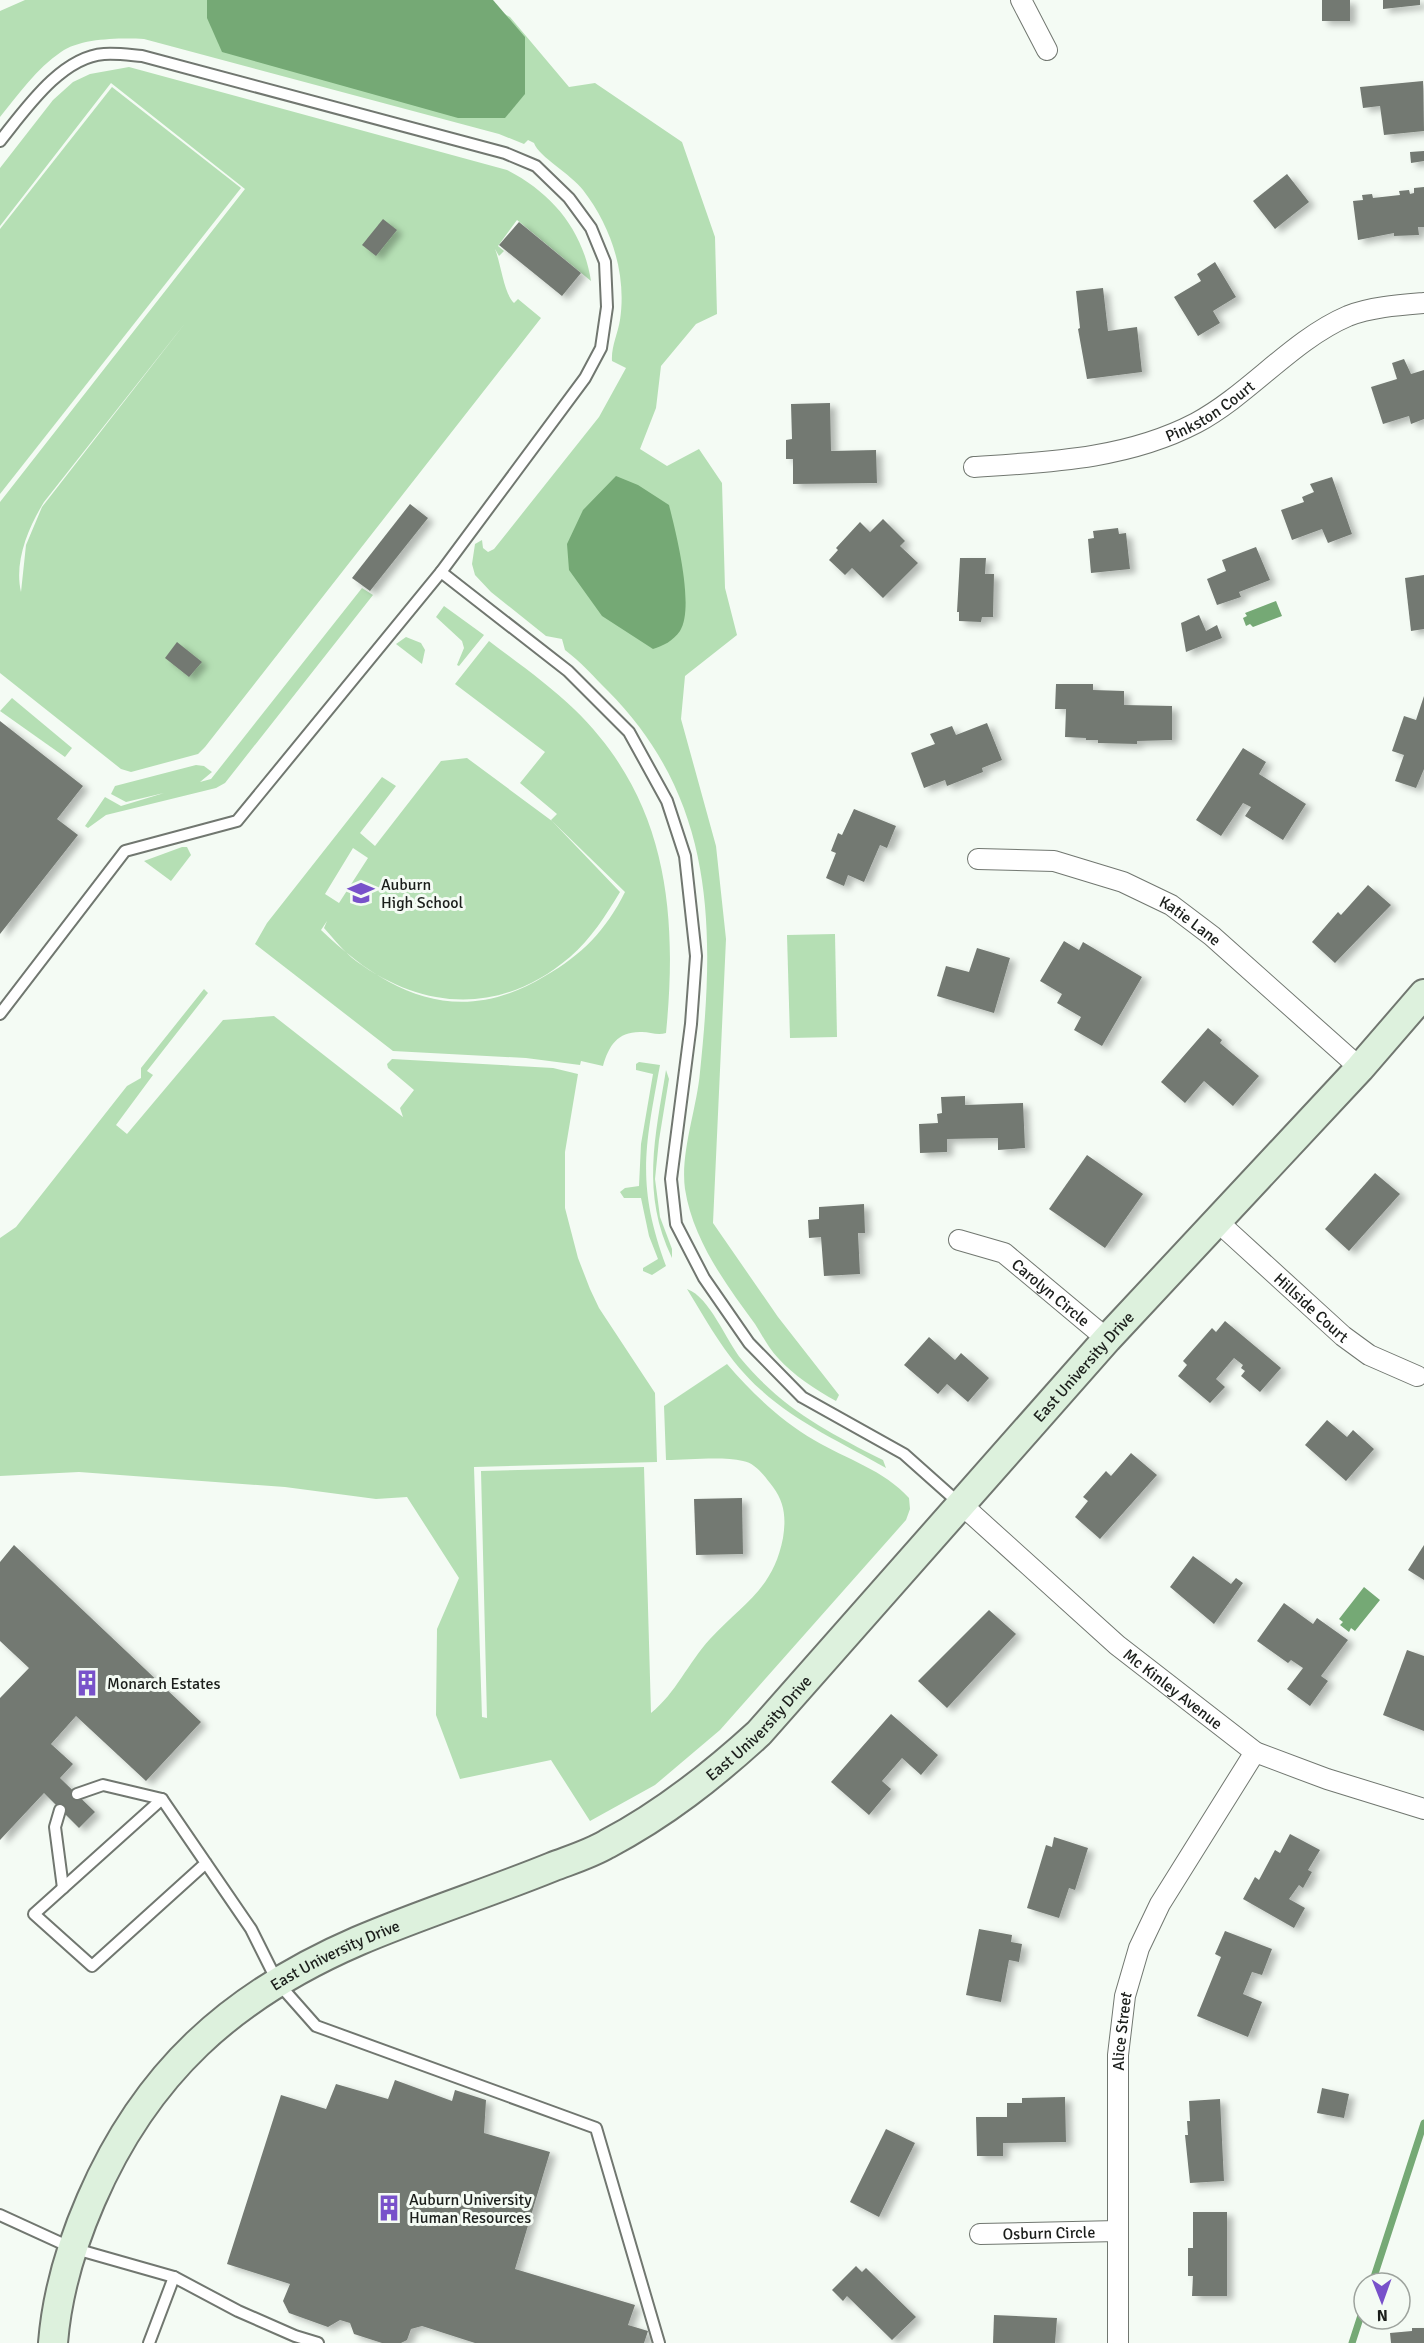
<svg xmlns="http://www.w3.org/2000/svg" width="1424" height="2343" font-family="Signika,sans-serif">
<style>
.green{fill:#b5dfb4;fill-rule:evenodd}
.water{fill:#75a975}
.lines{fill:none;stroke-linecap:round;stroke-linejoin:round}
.stream{stroke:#75a975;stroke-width:7}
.building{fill:#737972;filter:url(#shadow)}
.lane-casing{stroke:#717770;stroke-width:14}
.street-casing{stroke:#717770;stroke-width:22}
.secondary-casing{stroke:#717770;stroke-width:32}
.lane{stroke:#fff;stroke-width:10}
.street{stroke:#fff;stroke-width:20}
.secondary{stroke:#ddf1dd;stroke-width:28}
.labels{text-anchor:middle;stroke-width:6;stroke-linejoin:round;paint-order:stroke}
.street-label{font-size:16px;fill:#1b1e1b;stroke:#f4fbf4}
.poi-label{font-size:16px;fill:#1b1e1b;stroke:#f4fbf4;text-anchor:start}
</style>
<defs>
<filter id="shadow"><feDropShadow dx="6" dy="4" stdDeviation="3" flood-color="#0004"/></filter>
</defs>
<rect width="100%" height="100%" fill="#f4fbf4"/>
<!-- green -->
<g class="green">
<path d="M25 0H478L510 17 569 87 595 83 682 142 715 237 717 314 696 324 661 366 656 408 640 449 667 466 699 449 722 483 725 588 737 635 685 676 681 719 716 846 726 939 713 1223 778 1317 839 1395 836 1401C816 1390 793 1375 778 1358 769 1349 762 1335 755 1324 725 1283 693 1240 685 1189 680 1153 697 1108 700 1072 715 929 716 800 608 691 594 677 581 662 565 650L562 639 546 636 491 592 475 575 472 564 475 544 482 540 483 548 488 552 494 549 599 417 626 368 612 361C611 347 618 333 620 320 627 274 611 226 583 190 571 174 539 157 534 143L528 140 524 144 499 134 144 39C120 38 81 38 61 52 37 68 18 95 0 117V11Z"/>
<path d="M129 67 507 170C552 193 583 230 591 281L517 220 498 246 504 251 499 256 495 249C501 264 504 294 514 303L518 299 541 318 205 747 198 754 131 772 121 769 0 673V502L245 189 111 83 0 226V168L53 100 73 82 90 74ZM186 322 42 507 26 545 21 592C14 562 28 528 44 502Z"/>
<polygon points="112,87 241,188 0,494 0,229"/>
<polygon points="362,588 373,595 225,783 216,788 106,815 88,828 85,826 105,797 121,806 164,793 126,802 111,794 115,786 196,765 204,766 212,772 200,782 211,779"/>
<polygon points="444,606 484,635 459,666 457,665 464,648 462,641 436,617"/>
<polygon points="406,637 421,643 425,650 422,664 396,644"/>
<path d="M489 641C518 663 548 684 574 709 667 799 678 911 666 1033 658 1036 650 1032 642 1032 618 1031 609 1045 603 1066L581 1061 580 1065 526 1058 393 1051 255 944 267 923 382 777 396 786 360 833 375 846 441 761 467 758 552 821 620 892C606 915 591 939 570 957 503 1014 426 1012 356 961 344 952 334 939 324 928L327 921 321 930C388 994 458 1029 545 976 582 955 606 930 625 892L551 820 557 814 520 783 545 752 455 684ZM353 848 368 858 339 903 325 894Z"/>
<polygon points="12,698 72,748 65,757 0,711"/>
<polygon points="182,847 187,847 191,855 171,881 144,861"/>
<polygon points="835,934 837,1037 790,1038 787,935"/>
<path d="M204 989 208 993 147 1071 153 1075 116 1125 127 1134 223 1020 274 1016 403 1117 400 1108 414 1090 388 1068 387 1064 392 1059 553 1068 578 1074 565 1152V1208L578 1258 590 1289 599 1308 655 1393 657 1462 474 1467 482 1717 487 1718 481 1471 644 1467 651 1713C676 1693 688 1663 710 1639 742 1604 773 1590 783 1538 786 1519 785 1503 773 1487 766 1478 756 1463 743 1461 722 1456 688 1460 666 1460L664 1406 727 1364C753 1394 780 1420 814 1440 846 1459 884 1470 909 1498L910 1509 906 1520 720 1730 655 1785 590 1821 551 1760 460 1779 436 1715 437 1629 459 1578 407 1497 376 1499 285 1487 79 1472 0 1476V1238L16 1227 127 1086 141 1078V1068Z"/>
<path d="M639 1062 660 1065C645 1147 636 1185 666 1266L652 1275 643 1271V1268L658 1259 649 1236 641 1198H624L620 1192 625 1188 639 1186 641 1144 653 1074 636 1070V1064Z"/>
<path d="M666 1070 669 1079 659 1140 655 1179 660 1217 672 1249V1258C641 1194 655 1137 666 1070Z"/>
<path d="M687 1289C710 1297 726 1341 742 1360 783 1409 828 1432 883 1460L886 1468C843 1443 797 1423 761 1390 729 1362 709 1325 687 1289Z"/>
</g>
<!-- water -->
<g class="water">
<polygon points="207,0 493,0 525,37 525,94 505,118 458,118 222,52 207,18"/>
<path d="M616 476 638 485 669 505C676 533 695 607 680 631 673 641 663 646 653 649L602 616 569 570 567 544 583 510Z"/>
<polygon points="1276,601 1282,616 1253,627 1250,624 1246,626 1243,618 1247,616 1245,613"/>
<polygon points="1364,1587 1380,1600 1355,1631 1351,1628 1349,1632 1340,1625 1343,1622 1339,1619"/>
</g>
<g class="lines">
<!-- stream -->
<g class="stream">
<polyline points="1372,2283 1424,2123"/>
<polyline points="1352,2343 1364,2306"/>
</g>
</g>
<!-- building -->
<g class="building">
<rect x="1322" y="0" width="28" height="21"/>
<polygon points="1383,0 1420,0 1420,5 1383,9"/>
<polygon points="1423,81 1424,131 1384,135 1380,106 1363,108 1360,87"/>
<polygon points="1424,151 1424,161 1411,163 1410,152"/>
<polygon points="1287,174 1309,202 1275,229 1253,201"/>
<polygon points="1424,187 1424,227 1418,227 1419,235 1394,236 1394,233 1358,240 1353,201 1363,200 1362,195 1372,194 1373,198 1400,195 1399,191 1409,190 1410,194 1414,193 1414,188"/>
<polygon points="383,219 397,230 376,256 362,245"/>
<polygon points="519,222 581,273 562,296 499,245"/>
<polygon points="1215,262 1236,297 1213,311 1220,323 1198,336 1174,297 1201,281 1197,274"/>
<polygon points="1103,288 1108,331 1137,327 1142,372 1087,379 1078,329 1080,328 1076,291"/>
<polygon points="1404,359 1411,374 1424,370 1424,419 1411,424 1409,416 1383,424 1371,387 1397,379 1392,363"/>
<polygon points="830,403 831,451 876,450 877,483 793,484 793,459 786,459 786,440 792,439 791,404"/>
<polygon points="1332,477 1352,534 1328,543 1322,529 1292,540 1281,510 1304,502 1302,497 1314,492 1310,484"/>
<polygon points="410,504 428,518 370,591 352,578"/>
<polygon points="883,519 905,541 900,546 918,563 883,598 852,568 845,575 829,560 838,550 836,548 860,522 870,532"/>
<polygon points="1118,528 1119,534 1126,533 1130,569 1091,573 1088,539 1094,538 1093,531"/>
<polygon points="1256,547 1270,580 1239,592 1241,597 1217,605 1207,579 1226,571 1222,560"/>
<polygon points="960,558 986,558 985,574 994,574 993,617 982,617 981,622 959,621 959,612 957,612"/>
<polygon points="1424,575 1424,629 1411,631 1405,578"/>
<polygon points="1199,615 1206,631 1217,625 1222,638 1186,652 1181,623"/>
<polygon points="177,642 202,662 189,677 165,658"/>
<polygon points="1056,684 1093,684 1093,690 1124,691 1124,705 1172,706 1172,740 1137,741 1137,744 1098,743 1098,740 1086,740 1086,738 1065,737 1066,709 1055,709"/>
<polygon points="1424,696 1424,769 1416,788 1395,781 1404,755 1392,751 1404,716 1416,720"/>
<polygon points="0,721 83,786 57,819 78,835 0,934"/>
<polygon points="987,723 1002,760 982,768 983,772 947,786 945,780 924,788 911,753 935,744 930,734 952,726 956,735"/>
<polygon points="1243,748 1266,762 1259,774 1306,804 1283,840 1245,816 1251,807 1243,803 1221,836 1196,820"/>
<polygon points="854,809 896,826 887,848 880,845 864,882 848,875 844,886 826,878 836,853 831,851 838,833 842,835"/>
<polygon points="1368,885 1391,905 1335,963 1312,942 1338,912 1341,915"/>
<polygon points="1064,941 1079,950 1083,942 1142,977 1102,1046 1074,1030 1081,1017 1057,1003 1062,994 1040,981"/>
<polygon points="977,948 1010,958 994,1013 937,996 946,966 969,972"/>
<polygon points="1208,1028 1222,1040 1220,1043 1259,1076 1233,1106 1204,1081 1185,1103 1161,1082"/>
<polygon points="965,1096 965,1105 1023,1103 1025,1148 998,1150 998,1138 947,1139 947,1152 920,1153 919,1124 938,1123 937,1114 942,1113 941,1097"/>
<polygon points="1087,1155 1143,1194 1105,1248 1049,1209"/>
<polygon points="1375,1173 1400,1194 1349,1251 1325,1229"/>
<polygon points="864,1204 865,1233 858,1233 860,1274 824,1276 821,1237 809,1238 808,1220 819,1219 819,1207"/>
<polygon points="1225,1321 1281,1368 1260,1392 1241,1376 1245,1371 1241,1368 1243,1365 1234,1358 1216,1379 1225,1387 1210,1403 1178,1376 1187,1365 1183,1361 1212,1328 1216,1332"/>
<polygon points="929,1337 955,1360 961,1353 989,1378 968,1402 947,1384 938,1394 904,1365"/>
<polygon points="1327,1420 1347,1437 1353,1430 1374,1449 1346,1481 1305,1445"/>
<polygon points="1131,1453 1157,1475 1100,1539 1075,1517 1088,1501 1083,1497 1106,1471 1111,1476"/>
<polygon points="742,1498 743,1554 696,1555 694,1499"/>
<polygon points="14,1545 201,1722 146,1781 76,1716 51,1744 73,1764 60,1778 95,1812 79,1828 44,1793 0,1840 0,1698 29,1668 0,1641 0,1562"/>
<polygon points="1424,1545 1424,1580 1408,1570"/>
<polygon points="1193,1556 1231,1584 1236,1578 1243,1583 1214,1624 1170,1587"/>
<polygon points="1284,1603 1313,1624 1317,1618 1348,1640 1321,1676 1328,1681 1310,1706 1287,1689 1303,1668 1291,1660 1288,1663 1257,1641"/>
<polygon points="989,1610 1016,1634 947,1708 918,1681"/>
<polygon points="1407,1650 1424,1656 1424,1731 1383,1715"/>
<polygon points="891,1714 938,1755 921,1775 902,1758 882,1781 891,1789 869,1815 831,1782"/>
<polygon points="1290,1834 1320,1850 1308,1870 1312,1872 1303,1888 1299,1885 1289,1899 1305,1908 1294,1928 1243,1899 1255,1877 1259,1880 1275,1850 1280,1853"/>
<polygon points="1054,1837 1088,1848 1075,1890 1069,1888 1059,1918 1027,1908 1046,1845 1052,1847"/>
<polygon points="979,1929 1012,1935 1011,1942 1022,1944 1019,1962 1009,1960 1001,2002 966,1995"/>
<polygon points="1225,1931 1272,1949 1262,1975 1252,1972 1243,1994 1262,2002 1248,2037 1197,2016 1221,1957 1215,1954"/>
<polygon points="395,2080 452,2101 455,2090 486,2100 484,2133 550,2152 515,2269 635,2305 628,2325 648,2331 644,2343 475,2343 422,2326 411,2329 407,2340 401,2343 382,2343 354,2334 350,2323 340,2320 328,2327 289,2313 283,2301 290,2284 227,2264 281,2095 326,2109 336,2084 388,2099"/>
<polygon points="1322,2088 1349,2094 1344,2118 1317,2113"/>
<polygon points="1065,2097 1066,2142 1003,2143 1003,2156 977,2156 976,2117 1007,2117 1007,2103 1022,2103 1022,2098"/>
<polygon points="1220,2099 1224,2181 1190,2183 1185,2135 1188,2135 1187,2121 1190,2121 1189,2101"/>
<polygon points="886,2129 915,2143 879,2217 850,2202"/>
<polygon points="1193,2212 1227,2212 1227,2296 1192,2296 1193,2276 1188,2276 1188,2248 1193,2248"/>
<polygon points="856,2266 862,2272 866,2268 916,2317 892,2340 847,2296 843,2301 832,2290"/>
<polygon points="994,2315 1057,2318 1055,2343 993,2343"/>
<polygon points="1412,2328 1424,2328 1424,2343 1391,2343 1390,2333 1412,2331"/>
</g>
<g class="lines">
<!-- lane casing -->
<g class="lane-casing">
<g id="lane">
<path d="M0 141C25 110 61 57 104 54 116 53 130 55 142 56L505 153 536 166 569 198 591 228 605 262 607 307 601 348 585 378 441 572 568 671 629 732 667 801 685 856 696 956 691 1024 671 1179 676 1224 704 1278 749 1343 802 1397 904 1454 959 1503"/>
<polyline points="0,1014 125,851 237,821 441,572"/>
<polyline points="77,1794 103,1785 162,1799"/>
<polyline points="60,1810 55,1827 63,1888"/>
<polyline points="206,1863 92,1966 34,1914 162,1799 251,1929 278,1983 316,2026 596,2128 659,2343"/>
<polyline points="0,2215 72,2248 174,2277 238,2311 295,2336 318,2343"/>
<polyline points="149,2343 174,2277"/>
</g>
</g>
<!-- street casing -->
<g class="street-casing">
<g id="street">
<polyline points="1021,0 1047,50"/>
<path id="s1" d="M974 467C1050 462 1127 459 1196 423 1250 394 1292 340 1348 316 1371 307 1400 305 1424 303"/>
<path id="s2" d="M978 859 1054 861 1123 882 1171 905 1212 936 1360 1068"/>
<path id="s3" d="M1217 1221 1343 1336 1369 1355 1417 1376"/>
<path id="s4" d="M959 1240 1004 1253 1107 1339"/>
<path id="s5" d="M962 1505 1117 1645 1255 1752 1327 1779 1424 1809"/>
<path id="s6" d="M980 2234 1118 2231"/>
<path id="s7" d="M1118 2343V2055L1125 1996 1139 1948 1160 1904 1255 1752"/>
</g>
</g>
<!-- secondary casing -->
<g class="secondary-casing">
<g id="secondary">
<path id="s8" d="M53 2343C57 2293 71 2246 91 2200 146 2073 231 1996 358 1941 421 1914 488 1893 552 1867 570 1860 590 1854 607 1844 664 1814 712 1776 759 1733L1107 1339 1360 1068 1424 994"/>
</g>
</g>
<!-- lane -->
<use href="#lane" class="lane"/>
<!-- street -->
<use href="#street" class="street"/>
<!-- secondary -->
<use href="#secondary" class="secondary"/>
</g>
<!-- icons -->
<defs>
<g id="school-bare" transform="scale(2.07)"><path d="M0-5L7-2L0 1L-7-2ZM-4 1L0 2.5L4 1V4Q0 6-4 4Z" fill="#7851ca" stroke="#f4fbf4" stroke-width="2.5" paint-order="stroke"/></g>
<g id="building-bare" transform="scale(2.07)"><path d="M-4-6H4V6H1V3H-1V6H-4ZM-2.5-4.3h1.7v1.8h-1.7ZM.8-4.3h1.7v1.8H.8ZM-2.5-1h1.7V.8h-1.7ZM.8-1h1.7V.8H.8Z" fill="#7851ca" stroke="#f4fbf4" stroke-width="2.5" paint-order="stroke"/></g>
</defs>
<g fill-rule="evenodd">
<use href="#school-bare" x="361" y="893"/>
<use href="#building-bare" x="87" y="1683"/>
<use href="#building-bare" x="389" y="2208"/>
</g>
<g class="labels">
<!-- street labels -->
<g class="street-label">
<text dy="6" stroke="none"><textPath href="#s1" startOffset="246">Pinkston Court</textPath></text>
<text dy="6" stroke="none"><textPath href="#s2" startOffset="226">Katie Lane</textPath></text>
<text dy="6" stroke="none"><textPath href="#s4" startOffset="108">Carolyn Circle</textPath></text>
<text dy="6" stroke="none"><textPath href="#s3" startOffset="128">Hillside Court</textPath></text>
<text dy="6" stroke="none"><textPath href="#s8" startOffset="1476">East University Drive</textPath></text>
<text dy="6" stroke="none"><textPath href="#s5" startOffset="280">Mc Kinley Avenue</textPath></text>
<text dy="6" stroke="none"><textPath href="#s8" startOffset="990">East University Drive</textPath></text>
<text dy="6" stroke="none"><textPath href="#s8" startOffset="504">East University Drive</textPath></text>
<text dy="6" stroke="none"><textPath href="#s7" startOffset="312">Alice Street</textPath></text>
<text dy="6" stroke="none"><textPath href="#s6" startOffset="69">Osburn Circle</textPath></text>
</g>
<!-- poi labels -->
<g class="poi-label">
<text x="381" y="890">Auburn<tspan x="381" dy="18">High School</tspan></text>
<text x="107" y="1689">Monarch Estates</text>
<text x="409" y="2205">Auburn University<tspan x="409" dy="18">Human Resources</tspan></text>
</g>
</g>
<!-- north arrow -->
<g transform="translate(1382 2301) rotate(179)"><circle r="28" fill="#f4fbf4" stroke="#9da39d" stroke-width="1.5"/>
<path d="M0-4.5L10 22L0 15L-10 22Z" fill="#7851ca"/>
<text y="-9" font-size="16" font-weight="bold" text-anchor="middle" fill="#1b1e1b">N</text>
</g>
</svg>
